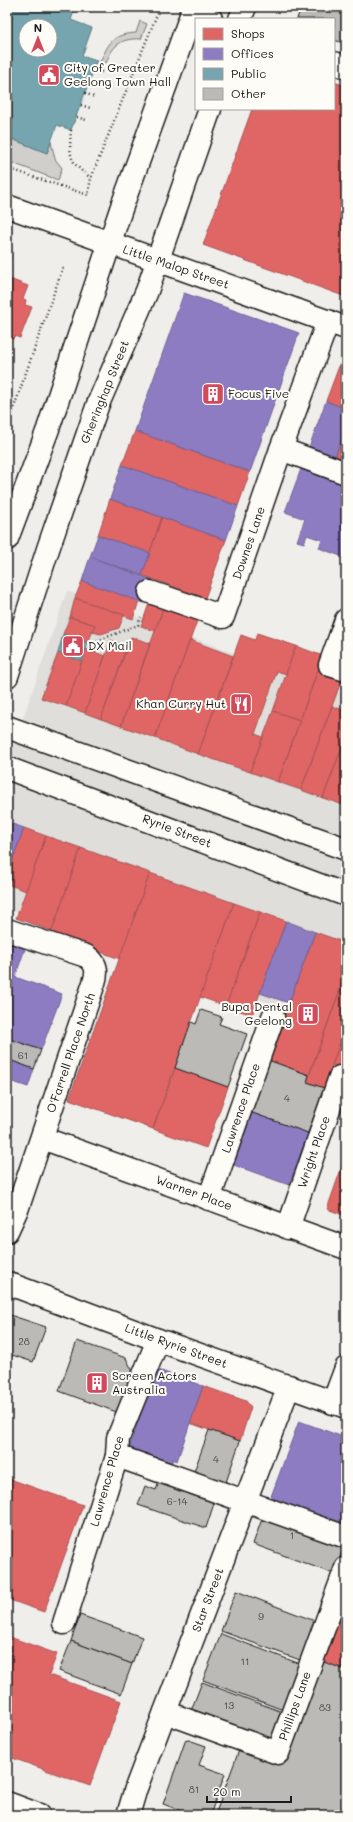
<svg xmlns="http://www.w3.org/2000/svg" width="353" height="1822" font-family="Mali,sans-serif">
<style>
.built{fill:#e0deda}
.green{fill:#d0cfcc;stroke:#767674}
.shops{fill:#e06666;stroke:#a55050}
.offices{fill:#8e7cc3;stroke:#6c5f91}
.public{fill:#76a5af;stroke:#5b7c83;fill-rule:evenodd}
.building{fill:#bbbab6;stroke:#1c1c1c}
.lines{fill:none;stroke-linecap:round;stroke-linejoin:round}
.minor-casing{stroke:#1c1c1c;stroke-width:25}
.major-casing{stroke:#1c1c1c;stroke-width:25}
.path{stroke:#1c1c1c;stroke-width:2.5;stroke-dasharray:1 3;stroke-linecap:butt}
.minor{stroke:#fdfcf7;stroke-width:22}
.major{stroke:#fdfcf7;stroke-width:22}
.labels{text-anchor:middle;stroke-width:4;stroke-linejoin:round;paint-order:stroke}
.number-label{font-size:10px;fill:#444442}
.poi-label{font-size:12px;fill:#1c1c1c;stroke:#fdfcf7;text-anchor:start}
.street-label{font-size:12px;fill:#1c1c1c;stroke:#fdfcf7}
</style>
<rect width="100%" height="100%" fill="#f0eeea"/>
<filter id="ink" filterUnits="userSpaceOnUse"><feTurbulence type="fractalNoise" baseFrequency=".025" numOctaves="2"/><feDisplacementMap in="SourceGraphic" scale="8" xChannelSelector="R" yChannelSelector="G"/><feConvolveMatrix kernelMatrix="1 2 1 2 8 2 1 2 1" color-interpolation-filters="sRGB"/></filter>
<g filter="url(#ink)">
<!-- built -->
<polygon class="built" points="67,591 346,695 346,1031 7,909 7,764"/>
<!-- green -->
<g class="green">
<path d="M140 21 147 24 141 39C122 38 113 44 106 63L100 62C109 42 113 34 136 33Z"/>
<polygon points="7,137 47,153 51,142 55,159 62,168 58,180 7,161"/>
</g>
<!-- shops -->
<g class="shops">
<polygon points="334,82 346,86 346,297 203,245 252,109 334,109"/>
<polygon points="7,256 11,257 7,268"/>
<polygon points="7,278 28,286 23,299 26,300 25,305 32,307 20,338 14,336 13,339 9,338 7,343"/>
<polygon points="344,353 346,354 346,409 326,401"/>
<polygon points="346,427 346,464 334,459"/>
<polygon points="135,431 250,472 238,506 122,465"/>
<polygon points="110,499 162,517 150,553 98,535"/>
<polygon points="162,517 226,540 205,598 142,575"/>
<polygon points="82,581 139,601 133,619 75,598"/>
<polygon points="75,598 124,615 119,628 101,634 92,632 95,625 70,617"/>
<polygon points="150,601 164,606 155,631 141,626"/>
<polygon points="164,606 198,618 155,738 121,726"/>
<polygon points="70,617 95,625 88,643 63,634"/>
<polygon points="257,633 296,646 286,674 277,671 255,734 263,737 250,772 198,754 241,635 255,640"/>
<polygon points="131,637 150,643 121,726 101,719"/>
<polygon points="111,640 127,646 101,719 85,713"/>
<polygon points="190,640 233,656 198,754 155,738"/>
<polygon points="296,646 323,656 300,720 273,711"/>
<polygon points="86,649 105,656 85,713 66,706"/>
<polygon points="58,653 82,661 66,706 41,698"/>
<polygon points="318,670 342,679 301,790 278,782"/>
<polygon points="332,706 346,711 346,737 323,798 301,790"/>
<polygon points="273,711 300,720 278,782 250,772"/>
<polygon points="346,737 346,806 323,798"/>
<polygon points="24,828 46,836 26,891 7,884 7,875"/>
<polygon points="46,836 81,848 52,931 16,918"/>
<polygon points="81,848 150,873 120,959 51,934"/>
<polygon points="150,873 234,903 153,1129 69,1099"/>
<polygon points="234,903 260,912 226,1006 200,997"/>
<polygon points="260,912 286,921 252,1015 226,1006"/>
<polygon points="315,932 346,943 346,973 309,1075 268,1060"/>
<polygon points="346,973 346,1027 324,1088 307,1082"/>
<polygon points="346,1027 346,1071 332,1065"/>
<polygon points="175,1068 228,1087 206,1148 153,1129"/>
<polygon points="346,1155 346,1216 327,1209"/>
<polygon points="203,1386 246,1401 251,1407 240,1441 190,1423"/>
<polygon points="7,1478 83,1505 44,1612 7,1599"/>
<polygon points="346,1513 346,1530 341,1528"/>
<polygon points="346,1591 346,1670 321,1661"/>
<polygon points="7,1622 11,1624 7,1636 57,1654 49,1675 121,1701 90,1786 7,1756"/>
</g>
<!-- offices -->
<g class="offices">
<polygon points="184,293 299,333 250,472 135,431"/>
<polygon points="326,401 346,409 346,427 334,459 308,450"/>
<polygon points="122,465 238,506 226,540 110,499"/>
<polygon points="301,469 346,485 346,558 319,548 322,540 307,535 304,543 297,541 305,519 285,512"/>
<polygon points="98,535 150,553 142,575 90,557"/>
<polygon points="90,557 153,580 144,603 82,581"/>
<polygon points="7,822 24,828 7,875"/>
<polygon points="286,921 315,932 289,1003 260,993"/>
<polygon points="7,943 25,949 15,977 7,974"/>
<polygon points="7,974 62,994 41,1050 7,1038"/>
<polygon points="7,1059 34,1069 28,1087 7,1080"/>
<polygon points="250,1112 308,1133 289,1185 231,1164"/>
<polygon points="156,1369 203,1386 177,1461 173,1459 169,1469 127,1454"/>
<polygon points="299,1421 346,1438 346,1513 341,1528 269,1502"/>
</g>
<!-- public -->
<g class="public">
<path d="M7 7H64L74 11 71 20 92 28 82 56 97 61 71 130 57 125 47 153 7 137ZM26 26H50V50H26Z"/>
<polygon points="63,634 88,643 82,661 58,653"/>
</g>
<!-- building -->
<g class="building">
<polygon points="301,7 346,7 346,44 334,40 334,19 297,19"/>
<polygon points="201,1010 222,1017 219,1024 247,1034 228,1087 175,1068 191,1022 196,1024"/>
<polygon points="7,1038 41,1050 34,1069 7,1059"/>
<polygon points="268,1060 309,1075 307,1082 324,1088 308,1133 250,1112"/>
<polygon points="7,1314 46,1327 33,1362 12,1355 7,1369"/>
<polygon points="77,1341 126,1358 135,1376 122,1414 59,1391"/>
<polygon points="209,1430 240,1441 224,1488 192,1477"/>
<polygon points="160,1479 216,1497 206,1528 138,1505 145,1486 156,1490"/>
<polygon points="263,1516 344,1546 334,1574 253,1544"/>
<polygon points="236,1591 315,1621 300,1660 221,1631"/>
<polygon points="80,1615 142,1637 132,1664 71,1641"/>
<polygon points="221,1634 303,1665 286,1711 203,1680"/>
<polygon points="71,1641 132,1664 121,1694 59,1671"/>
<polygon points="321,1661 346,1670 346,1815 215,1815 241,1745 285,1760"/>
<polygon points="202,1682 285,1713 273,1746 189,1716"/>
<polygon points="186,1739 206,1746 199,1765 225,1774 210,1815 193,1815 163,1804"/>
</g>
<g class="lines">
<!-- minor casing -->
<g class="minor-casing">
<g id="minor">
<polyline points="191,12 211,19"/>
<polyline points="240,19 245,7"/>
<polyline points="334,63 346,67"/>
<polyline points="7,206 346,328"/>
<polyline points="281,449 346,473"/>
<polyline points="7,539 48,429 121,209 194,7"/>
<polyline points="150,592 223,617 281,449 328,321"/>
<polyline points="346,620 330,665 346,670"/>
<polyline points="7,676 48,549 98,404 147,291 210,109"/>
<path d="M7 930 86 956C97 963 98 971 94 983L18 1207 7 1231"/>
<polyline points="42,1138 346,1248"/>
<polyline points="209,1199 273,1017"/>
<polyline points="288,1228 340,1077"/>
<polyline points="7,1283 158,1340 346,1407"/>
<polyline points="333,1403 346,1368"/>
<polyline points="117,1456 346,1537"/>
<polyline points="64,1623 117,1456 118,1438 158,1340"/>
<polyline points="165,1712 278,1753 346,1568"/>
<polyline points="7,1803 39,1815"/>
<polyline points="128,1815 136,1788 289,1386"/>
</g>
</g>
<!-- major casing -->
<g class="major-casing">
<g id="major">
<polyline points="7,727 346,849"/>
<polyline points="7,768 346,895"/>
</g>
</g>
<!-- path -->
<g class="path">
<polyline points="93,70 102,72"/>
<polyline points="89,81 98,84"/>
<polyline points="85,93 94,97"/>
<polyline points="81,105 90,108"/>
<polyline points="77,117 86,120"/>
<path d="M71 130C69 157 69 162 91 178"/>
<polyline points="7,168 88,195 91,178 160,7"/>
<polyline points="7,427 63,267"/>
<polyline points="97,641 138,625 141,617"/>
</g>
<!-- minor -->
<use href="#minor" class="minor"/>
<!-- major -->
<use href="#major" class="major"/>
</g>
</g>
<!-- icons -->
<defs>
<g id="civic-square" transform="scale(1.15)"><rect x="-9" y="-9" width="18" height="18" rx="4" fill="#d1495b" stroke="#fdfcf7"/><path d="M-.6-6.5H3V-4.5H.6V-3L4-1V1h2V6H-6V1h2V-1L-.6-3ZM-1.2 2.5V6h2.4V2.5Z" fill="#fff"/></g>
<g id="building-square" transform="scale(1.15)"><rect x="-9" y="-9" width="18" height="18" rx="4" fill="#d1495b" stroke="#fdfcf7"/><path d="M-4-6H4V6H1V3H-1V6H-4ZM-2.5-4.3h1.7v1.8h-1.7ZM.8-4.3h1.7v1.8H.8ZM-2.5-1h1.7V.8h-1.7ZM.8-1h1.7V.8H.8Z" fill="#fff"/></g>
<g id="restaurant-square" transform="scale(1.15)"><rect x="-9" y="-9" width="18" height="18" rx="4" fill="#d1495b" stroke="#fdfcf7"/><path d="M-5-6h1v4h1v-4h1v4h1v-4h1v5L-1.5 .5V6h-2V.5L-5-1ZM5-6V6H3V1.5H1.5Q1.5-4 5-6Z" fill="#fff"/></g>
</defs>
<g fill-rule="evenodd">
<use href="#civic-square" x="49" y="75"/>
<use href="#building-square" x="213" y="394"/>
<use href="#civic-square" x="73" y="646"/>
<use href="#restaurant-square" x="241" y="704"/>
<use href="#building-square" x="308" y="1014"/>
<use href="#building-square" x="97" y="1383"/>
</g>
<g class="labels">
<!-- number labels -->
<g class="number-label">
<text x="23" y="1059">61</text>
<text x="287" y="1102">4</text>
<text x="24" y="1345">28</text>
<text x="216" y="1463">4</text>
<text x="177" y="1505">6-14</text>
<text x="292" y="1539">1</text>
<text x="261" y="1620">9</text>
<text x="245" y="1665">11</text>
<text x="229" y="1709">13</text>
<text x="325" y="1711">83</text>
<text x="194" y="1793">81</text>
</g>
<!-- poi labels -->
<g class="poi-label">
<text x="64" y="72">City of Greater<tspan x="64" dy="14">Geelong Town Hall</tspan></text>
<text x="228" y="398">Focus Five</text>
<text x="88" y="650">DX Mail</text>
<text x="226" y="708" text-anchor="end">Khan Curry Hut</text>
<text x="292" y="1011" text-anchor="end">Bupa Dental<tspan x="292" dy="14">Geelong</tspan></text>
<text x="112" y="1380">Screen Actors<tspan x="112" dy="14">Australia</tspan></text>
</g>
<!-- street labels -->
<g class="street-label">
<text transform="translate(176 267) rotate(19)" y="4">Little Malop Street</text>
<text transform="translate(105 392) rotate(-68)" y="4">Gheringhap Street</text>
<text transform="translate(249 543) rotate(-71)" y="4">Downes Lane</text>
<text transform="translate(177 831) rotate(21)" y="4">Ryrie Street</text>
<text transform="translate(71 1053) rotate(-71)" y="4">O'Farrell Place North</text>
<text transform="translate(241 1108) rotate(-71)" y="4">Lawrence Place</text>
<text transform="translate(314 1152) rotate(-71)" y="4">Wright Place</text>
<text transform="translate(194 1193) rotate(20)" y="4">Warner Place</text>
<text transform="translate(176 1346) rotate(20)" y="4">Little Ryrie Street</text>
<text transform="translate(107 1481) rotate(-74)" y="4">Lawrence Place</text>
<text transform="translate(208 1600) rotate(-69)" y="4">Star Street</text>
<text transform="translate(295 1706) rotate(-70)" y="4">Phillips Lane</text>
</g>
</g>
<!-- margin -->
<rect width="353" height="1822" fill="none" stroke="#fdfcf7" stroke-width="24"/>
<rect x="12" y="12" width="329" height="1798" fill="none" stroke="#1c1c1c" stroke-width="1.5" filter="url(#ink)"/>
<!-- legend -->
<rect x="195" y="18" width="140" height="92" fill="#fdfcf7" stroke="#a3a29f"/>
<rect x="203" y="28" width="20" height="12" fill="#e06666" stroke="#a3a29f"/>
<text x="231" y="38" font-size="12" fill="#1c1c1c">Shops</text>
<rect x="203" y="48" width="20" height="12" fill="#8e7cc3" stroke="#a3a29f"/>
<text x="231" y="58" font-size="12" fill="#1c1c1c">Offices</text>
<rect x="203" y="68" width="20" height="12" fill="#76a5af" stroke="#a3a29f"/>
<text x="231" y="78" font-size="12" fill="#1c1c1c">Public</text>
<rect x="203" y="88" width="20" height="12" fill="#bbbab6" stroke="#a3a29f"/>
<text x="231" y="98" font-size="12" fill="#1c1c1c">Other</text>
<!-- north arrow -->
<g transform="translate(38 38)"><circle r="19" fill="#fdfcf7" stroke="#a3a29f"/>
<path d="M0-3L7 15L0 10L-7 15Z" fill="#d1495b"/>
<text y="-6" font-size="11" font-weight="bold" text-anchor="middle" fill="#1c1c1c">N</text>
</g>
<!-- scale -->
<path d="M207 1796v6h84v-6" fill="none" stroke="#1c1c1c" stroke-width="2"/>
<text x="213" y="1796" font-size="12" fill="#1c1c1c" stroke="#fdfcf7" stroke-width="3" paint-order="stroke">20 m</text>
</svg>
